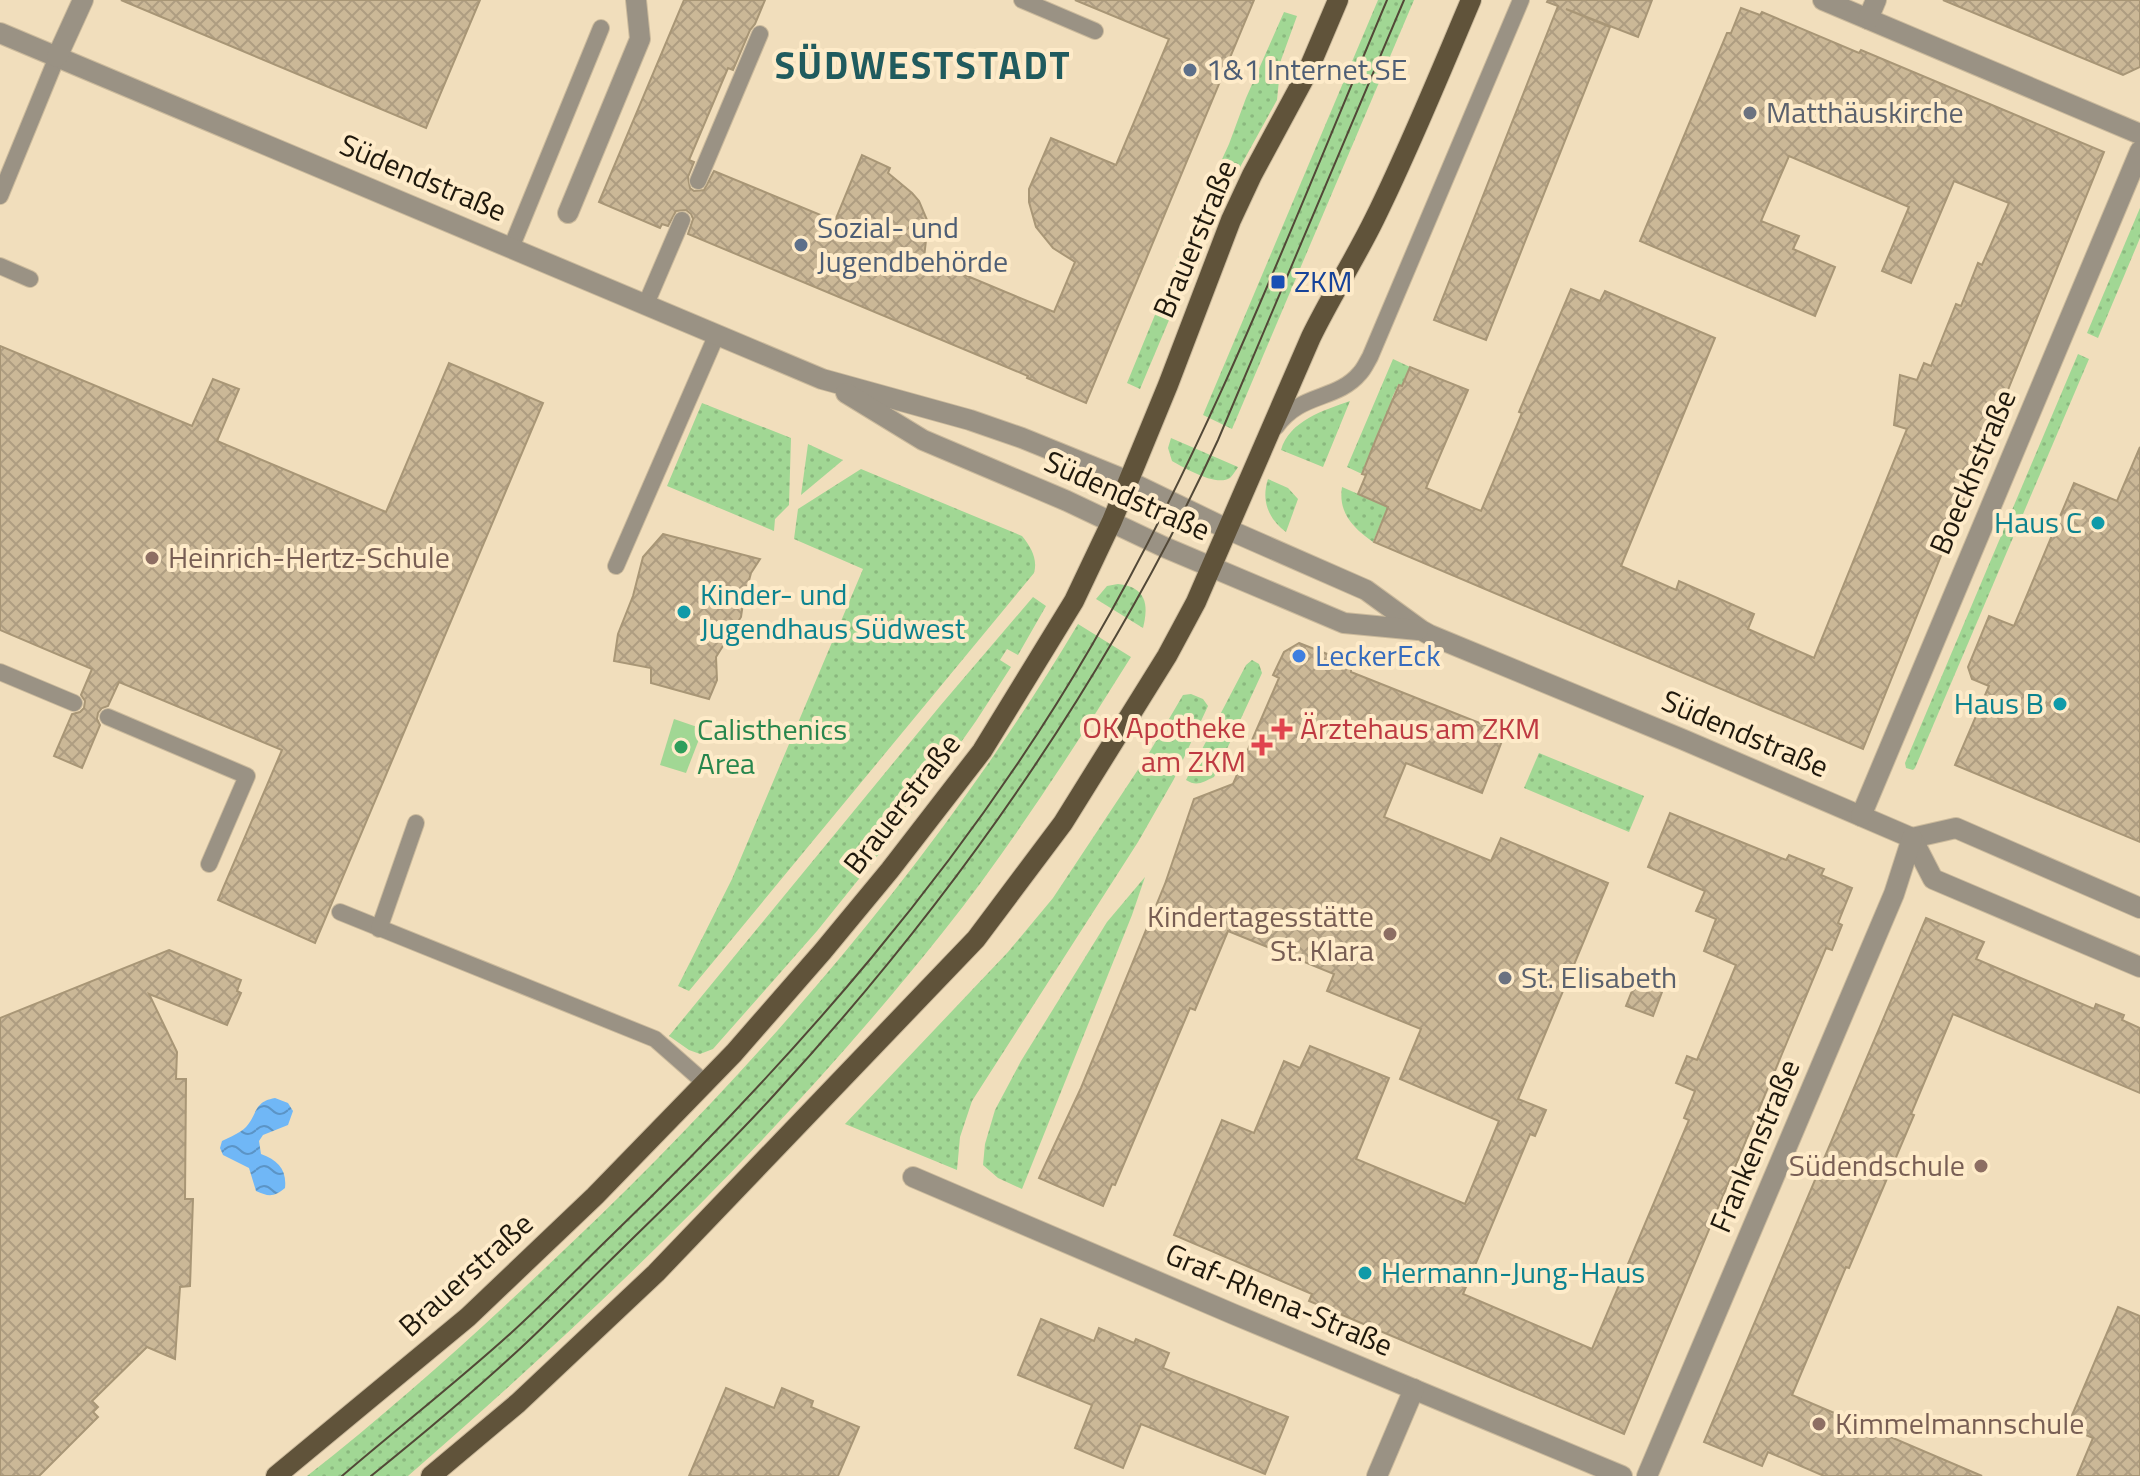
<svg xmlns="http://www.w3.org/2000/svg" width="2140" height="1476" font-family="'Titillium Web',sans-serif">
<style>
.grass{fill:url(#grass-dots)}
.pitch{fill:#a1d794}
.water{fill:url(#water-waves)}
.building{fill:url(#building-cross-hatch);stroke:#a89676;stroke-width:2}
.lines{fill:none;stroke-linecap:round;stroke-linejoin:round}
.service-casing{stroke:#cbba9c;stroke-width:18}
.pedestrian-casing{stroke:#cbba9c;stroke-width:22}
.minor-casing{stroke:#cbba9c;stroke-width:22}
.primary-casing{stroke:#cbba9c;stroke-width:22}
.service{stroke:#9a9284;stroke-width:16}
.pedestrian{stroke:#9a9284;stroke-width:20}
.minor{stroke:#9a9284;stroke-width:20}
.primary{stroke:#60533a;stroke-width:20}
.tram{stroke:#524837;stroke-width:2}
.service-dot{fill:#5c6f8a;stroke:#feebc9;stroke-width:3}
.worship-dot{fill:#6b7280;stroke:#feebc9;stroke-width:3}
.transit-dot{fill:#1a4fb4;stroke:#feebc9;stroke-width:3}
.culture-dot{fill:#0f9aa8;stroke:#feebc9;stroke-width:3}
.education-dot{fill:#8d6e63;stroke:#feebc9;stroke-width:3}
.shop-dot{fill:#3f7fe0;stroke:#feebc9;stroke-width:3}
.health-dot{fill:#e0444e;stroke:#feebc9;stroke-width:3}
.leisure-dot{fill:#2e9e5b;stroke:#feebc9;stroke-width:3}
.labels{text-anchor:middle;stroke-width:8;stroke-linejoin:round;paint-order:stroke}
.service-label{font-size:30px;fill:#4e5e75;stroke:#feebc9;text-anchor:start}
.worship-label{font-size:30px;fill:#5b616d;stroke:#feebc9;text-anchor:start}
.street-label{font-size:30px;fill:#1f180c;stroke:#feebc9}
.transit-label{font-size:30px;fill:#164399;stroke:#feebc9;text-anchor:start}
.culture-label{font-size:30px;fill:#0d838f;stroke:#feebc9;text-anchor:end}
.education-label{font-size:30px;fill:#785e54;stroke:#feebc9;text-anchor:start}
.shop-label{font-size:30px;fill:#366cbe;stroke:#feebc9;text-anchor:start}
.health-label{font-size:30px;fill:#be3a42;stroke:#feebc9;text-anchor:end}
.leisure-label{font-size:30px;fill:#27864d;stroke:#feebc9;text-anchor:start}
.district-label{font-size:38px;font-weight:bold;letter-spacing:2px;fill:#205b5e;stroke:#feebc9}
</style>
<defs>
<pattern id="grass-dots" width="8" height="8" patternUnits="userSpaceOnUse" patternTransform="scale(2)"><rect width="8" height="8" fill="#a1d794"/><path d="M2 2h.1M6 6h.1" fill="none" stroke="#8ab87e" stroke-width="1.8" stroke-linecap="round"/></pattern>
<pattern id="water-waves" width="16" height="10" patternUnits="userSpaceOnUse" patternTransform="scale(2)"><rect width="16" height="10" fill="#70b7f6"/><path d="M0 5q4-4 8 0t8 0" fill="none" stroke="#5b94c6"/></pattern>
<pattern id="building-cross-hatch" width="8" height="8" patternUnits="userSpaceOnUse" patternTransform="scale(2)"><rect width="8" height="8" fill="#cbb897"/><path d="M0 0l8 8M0 8l8-8" fill="none" stroke="#ae9d81"/></pattern>
</defs>
<rect width="100%" height="100%" fill="#f1debc"/>
<!-- grass -->
<g class="grass">
<polygon points="1378,0 1414,0 1232,429 1203,415"/>
<polygon points="1284,12 1297,16 1281,60 1277,100 1212,218 1140,389 1127,383 1191,227 1229,144 1246,98"/>
<polygon points="2140,208 2140,238 2098,338 2087,333"/>
<polygon points="2078,354 2089,359 1915,768 1913,770 1906,768 1905,763"/>
<polygon points="1393,359 1410,367 1402,386 1398,385 1392,398 1396,401 1384,419 1362,474 1347,467"/>
<path d="M1350 401 1323 467 1281 450C1289 421 1324 410 1350 401Z"/>
<polygon points="702,403 791,438 789,505 775,519 774,531 667,486"/>
<path d="M1171 438 1238 467C1237 469 1232 476 1230 478 1216 487 1185 468 1172 461L1168 448Z"/>
<polygon points="808,444 843,460 801,495"/>
<path d="M861 469 1022 536C1031 547 1038 559 1034 573L689 991 678 986 732 879 863 569 794 539 798 509Z"/>
<path d="M1268 479 1288 488 1298 499 1286 532C1268 519 1261 500 1268 479Z"/>
<path d="M1342 487 1388 507 1373 542C1353 528 1338 513 1342 487Z"/>
<path d="M1118 584C1146 587 1149 604 1143 628L1096 599 1107 586Z"/>
<polygon points="1033,597 1046,606 1018,655 1007,649 1000,660 1011,667 976,721 904,823 817,931 713,1049 700,1054 689,1050 669,1036 940,706"/>
<path d="M1078 624 1131 657C1072 751 1012 845 943 932 785 1131 600 1309 408 1476H307C390 1411 468 1341 544 1269 748 1078 934 866 1078 624Z"/>
<path d="M1252 660 1259 664 1262 673 1214 777C1203 782 1197 787 1186 780L1188 776 1246 665Z"/>
<polygon points="1191,694 1203,699 1208,706 1174,779 1138,842 972,1101 960,1137 957,1170 845,1124 1008,952 1053,898 1149,753 1183,695"/>
<polygon points="1539,753 1644,796 1629,832 1524,788"/>
<polygon points="1145,877 1132,915 1022,1189 998,1178 983,1165 985,1144 995,1110 1021,1061 1107,922"/>
</g>
<!-- pitch -->
<polygon class="pitch" points="674,719 703,729 686,773 660,765"/>
<!-- water -->
<path class="water" d="M275 1098 288 1103 293 1111 288 1125 263 1135 259 1141 261 1154C278 1160 287 1170 285 1188 274 1197 269 1197 256 1191L249 1168 223 1155 220 1148 222 1141C230 1137 240 1133 246 1127 258 1114 253 1102 275 1098Z"/>
<!-- building -->
<g class="building">
<polygon points="121,0 480,0 426,128"/>
<polygon points="684,0 765,0 755,24 750,30 733,70 728,68 689,160 694,162 688,177 690,188 694,191 704,190 714,171 835,221 862,155 890,168 888,173 912,193 919,201 927,220 927,231 924,258 1054,312 1075,262 1053,248 1036,227 1029,202 1029,189 1051,138 1116,165 1169,39 1075,0 1254,0 1086,403 1027,378 1028,376 688,234 693,219 691,214 686,210 676,211 668,226 662,224 660,228 599,202"/>
<polygon points="1548,0 1652,0 1638,37 1566,9 1610,27 1486,340 1434,320 1558,6 1547,2"/>
<polygon points="1943,0 2140,0 2140,67 2123,75"/>
<polygon points="1741,8 1760,15 1762,12 1859,53 1861,50 2104,152 1863,749 1374,542 1388,507 1358,494 1366,475 1362,474 1376,439 1399,385 1402,386 1410,367 1468,390 1426,488 1481,511 1522,413 1519,412 1571,289 1600,301 1605,291 1715,338 1621,566 1676,590 1679,581 1754,614 1748,629 1814,658 1907,429 1894,425 1900,375 1917,380 1924,363 1931,366 1956,304 1961,306 1978,263 1982,265 2009,203 1954,181 1911,283 1882,271 1909,207 1789,156 1761,221 1799,236 1793,249 1835,267 1815,316 1640,241 1727,33 1731,33"/>
<polygon points="0,346 192,426 213,379 239,389 217,441 386,512 449,363 543,403 315,943 218,900 282,750 119,682 108,706 102,708 98,713 97,719 100,725 82,768 54,756 72,714 80,712 84,708 85,701 81,695 92,669 0,630"/>
<polygon points="2140,447 2140,842 1955,765 1989,686 1972,679 1968,667 1989,616 2014,626 2074,483 2117,501"/>
<polygon points="663,534 760,559 751,573 743,603 741,617 716,657 717,680 709,699 651,683 651,668 614,661 618,634 633,596 643,557"/>
<polygon points="1299,643 1330,655 1327,660 1351,669 1351,672 1505,733 1482,793 1406,763 1384,817 1491,861 1501,838 1608,883 1518,1099 1546,1110 1535,1136 1530,1134 1463,1294 1592,1349 1689,1120 1684,1118 1695,1091 1676,1083 1687,1056 1697,1060 1736,965 1704,951 1716,919 1696,911 1705,891 1648,867 1670,813 1786,860 1789,855 1824,869 1821,875 1852,888 1838,923 1842,925 1832,950 1826,948 1624,1434 1309,1301 1312,1294 1174,1235 1222,1120 1254,1133 1284,1061 1300,1068 1310,1046 1389,1078 1356,1159 1465,1204 1499,1121 1400,1079 1421,1029 1327,991 1334,974 1228,931 1195,1010 1190,1008 1115,1185 1112,1184 1103,1206 1039,1178 1081,1088 1165,884 1194,799 1233,784 1279,678 1273,675 1284,652"/>
<polygon points="1926,918 1984,942 1976,959 2094,1009 2096,1004 2124,1015 2122,1020 2140,1028 2140,1093 1953,1014 1911,1114 1914,1115 1908,1129 1849,1268 1846,1267 1792,1395 1982,1476 1824,1476 1768,1452 1762,1466 1704,1442"/>
<polygon points="169,950 241,980 237,991 241,993 227,1025 149,994 177,1052 176,1079 186,1079 185,1199 193,1199 190,1286 180,1287 175,1359 147,1347 92,1401 98,1407 93,1412 98,1417 39,1476 0,1476 0,1018"/>
<polygon points="1636,981 1662,992 1653,1016 1626,1006"/>
<polygon points="2118,1307 2140,1316 2140,1476 2077,1476 2093,1438 2067,1427"/>
<polygon points="1041,1319 1094,1341 1099,1328 1134,1343 1136,1339 1169,1353 1163,1368 1288,1417 1265,1474 1141,1424 1123,1468 1075,1448 1092,1405 1018,1375"/>
<polygon points="726,1388 774,1408 782,1388 813,1401 811,1407 859,1427 838,1476 689,1476"/>
</g>
<g class="lines">
<!-- service casing -->
<g class="service-casing">
<g id="service">
<polyline points="1022,0 1095,31"/>
<polyline points="698,181 760,34"/>
<polyline points="0,196 57,57"/>
<polyline points="511,248 601,28"/>
<polyline points="0,266 30,279"/>
<polyline points="646,304 682,220"/>
<path d="M1276 427C1300 392 1337 401 1360 373 1364 369 1367 362 1370 357L1521 0"/>
<polyline points="616,566 717,334"/>
<polyline points="0,672 74,703"/>
<polyline points="108,717 247,776 209,864"/>
<polyline points="340,912 655,1039 705,1083"/>
<polyline points="379,929 416,823"/>
</g>
</g>
<!-- pedestrian casing -->
<g class="pedestrian-casing">
<polyline id="pedestrian" points="568,213 640,39 636,0"/>
</g>
<!-- minor casing -->
<g class="minor-casing">
<g id="minor">
<polyline points="1823,0 2140,134"/>
<polyline points="1868,19 1876,0"/>
<polyline points="0,33 822,379 970,420 1022,438 1128,481 1227,529 1366,590 1421,630 1430,635 1684,740 1912,838 1956,828 2140,908"/>
<polyline points="57,57 83,0"/>
<polyline points="846,393 923,440 1067,501 1164,547 1344,623 1418,630"/>
<polyline points="1861,816 2140,151"/>
<polyline points="1912,838 1933,879 2140,967"/>
<polyline points="913,1177 1233,1314 1622,1476"/>
<polyline points="1377,1476 1414,1389"/>
<polyline points="1647,1476 1894,894 1912,838"/>
</g>
</g>
<!-- primary casing -->
<g class="primary-casing">
<g id="primary">
<polyline points="276,1476 468,1317 595,1196 734,1053 823,951 890,870 982,751 1074,601 1112,521 1168,385 1231,220 1252,175 1307,73 1338,0"/>
<path d="M431 1476 518 1403 656 1273 976 939 1063 823 1167 656 1196 602 1311 337C1331 296 1355 259 1375 218 1410 147 1440 73 1471 0"/>
</g>
</g>
<!-- service -->
<use href="#service" class="service"/>
<!-- pedestrian -->
<use href="#pedestrian" class="pedestrian"/>
<!-- minor -->
<use href="#minor" class="minor"/>
<!-- primary -->
<use href="#primary" class="primary"/>
<!-- tram -->
<g class="tram">
<path d="M342 1476C398 1428 457 1382 511 1333 545 1302 577 1269 610 1237 793 1060 964 866 1092 645 1211 440 1295 218 1387 0"/>
<path d="M371 1476C423 1434 476 1390 525 1344 560 1311 593 1277 627 1244 677 1195 728 1146 775 1094 954 899 1107 681 1218 440L1404 0"/>
</g>
</g>
<!-- markers -->
<g class="service-dot">
<circle cx="1190" cy="70" r="8"/>
<circle cx="801" cy="245" r="8"/>
</g>
<g class="worship-dot">
<circle cx="1750" cy="113" r="8"/>
<circle cx="1505" cy="978" r="8"/>
</g>
<rect class="transit-dot" x="1270" y="274" width="16" height="16" rx="4"/>
<g class="culture-dot">
<circle cx="2098" cy="523" r="8"/>
<circle cx="684" cy="612" r="8"/>
<circle cx="2060" cy="704" r="8"/>
<circle cx="1365" cy="1273" r="8"/>
</g>
<g class="education-dot">
<circle cx="152" cy="558" r="8"/>
<circle cx="1390" cy="934" r="8"/>
<circle cx="1981" cy="1166" r="8"/>
<circle cx="1819" cy="1424" r="8"/>
</g>
<circle class="shop-dot" cx="1299" cy="656" r="8"/>
<g class="health-dot">
<path d="M1278 717h8v8h8v8h-8v8h-8v-8h-8v-8h8z"/>
<path d="M1258 733h8v8h8v8h-8v8h-8v-8h-8v-8h8z"/>
</g>
<circle class="leisure-dot" cx="681" cy="747" r="8"/>
<g class="labels">
<!-- service labels -->
<g class="service-label">
<text x="1206" y="80">1&amp;1 Internet SE</text>
<text x="817" y="238">Sozial- und<tspan x="817" dy="34">Jugendbehörde</tspan></text>
</g>
<!-- worship labels -->
<g class="worship-label">
<text x="1766" y="123">Matthäuskirche</text>
<text x="1521" y="988">St. Elisabeth</text>
</g>
<!-- street labels -->
<g class="street-label">
<text transform="translate(423 178) rotate(23)" y="10">Südendstraße</text>
<text transform="translate(1195 239) rotate(-67)" y="10">Brauerstraße</text>
<text transform="translate(1973 472) rotate(-67)" y="10">Boeckhstraße</text>
<text transform="translate(1127 496) rotate(24)" y="10">Südendstraße</text>
<text transform="translate(1745 734) rotate(23)" y="10">Südendstraße</text>
<text transform="translate(902 804) rotate(-52)" y="10">Brauerstraße</text>
<text transform="translate(1755 1146) rotate(-67)" y="10">Frankenstraße</text>
<text transform="translate(466 1275) rotate(-42)" y="10">Brauerstraße</text>
<text transform="translate(1279 1300) rotate(23)" y="10">Graf-Rhena-Straße</text>
</g>
<!-- transit labels -->
<g class="transit-label">
<text x="1294" y="292">ZKM</text>
</g>
<!-- culture labels -->
<g class="culture-label">
<text x="2082" y="533">Haus C</text>
<text x="700" y="605" text-anchor="start">Kinder- und<tspan x="700" dy="34">Jugendhaus Südwest</tspan></text>
<text x="2044" y="714">Haus B</text>
<text x="1381" y="1283" text-anchor="start">Hermann-Jung-Haus</text>
</g>
<!-- education labels -->
<g class="education-label">
<text x="168" y="568">Heinrich-Hertz-Schule</text>
<text x="1374" y="927" text-anchor="end">Kindertagesstätte<tspan x="1374" dy="34">St. Klara</tspan></text>
<text x="1965" y="1176" text-anchor="end">Südendschule</text>
<text x="1835" y="1434">Kimmelmannschule</text>
</g>
<!-- shop labels -->
<g class="shop-label">
<text x="1315" y="666">LeckerEck</text>
</g>
<!-- health labels -->
<g class="health-label">
<text x="1246" y="738">OK Apotheke<tspan x="1246" dy="34">am ZKM</tspan></text>
<text x="1300" y="739" text-anchor="start">Ärztehaus am ZKM</text>
</g>
<!-- leisure labels -->
<g class="leisure-label">
<text x="697" y="740">Calisthenics<tspan x="697" dy="34">Area</tspan></text>
</g>
<!-- district labels -->
<g class="district-label">
<text x="923" y="79">SÜDWESTSTADT</text>
</g>
</g>
</svg>
